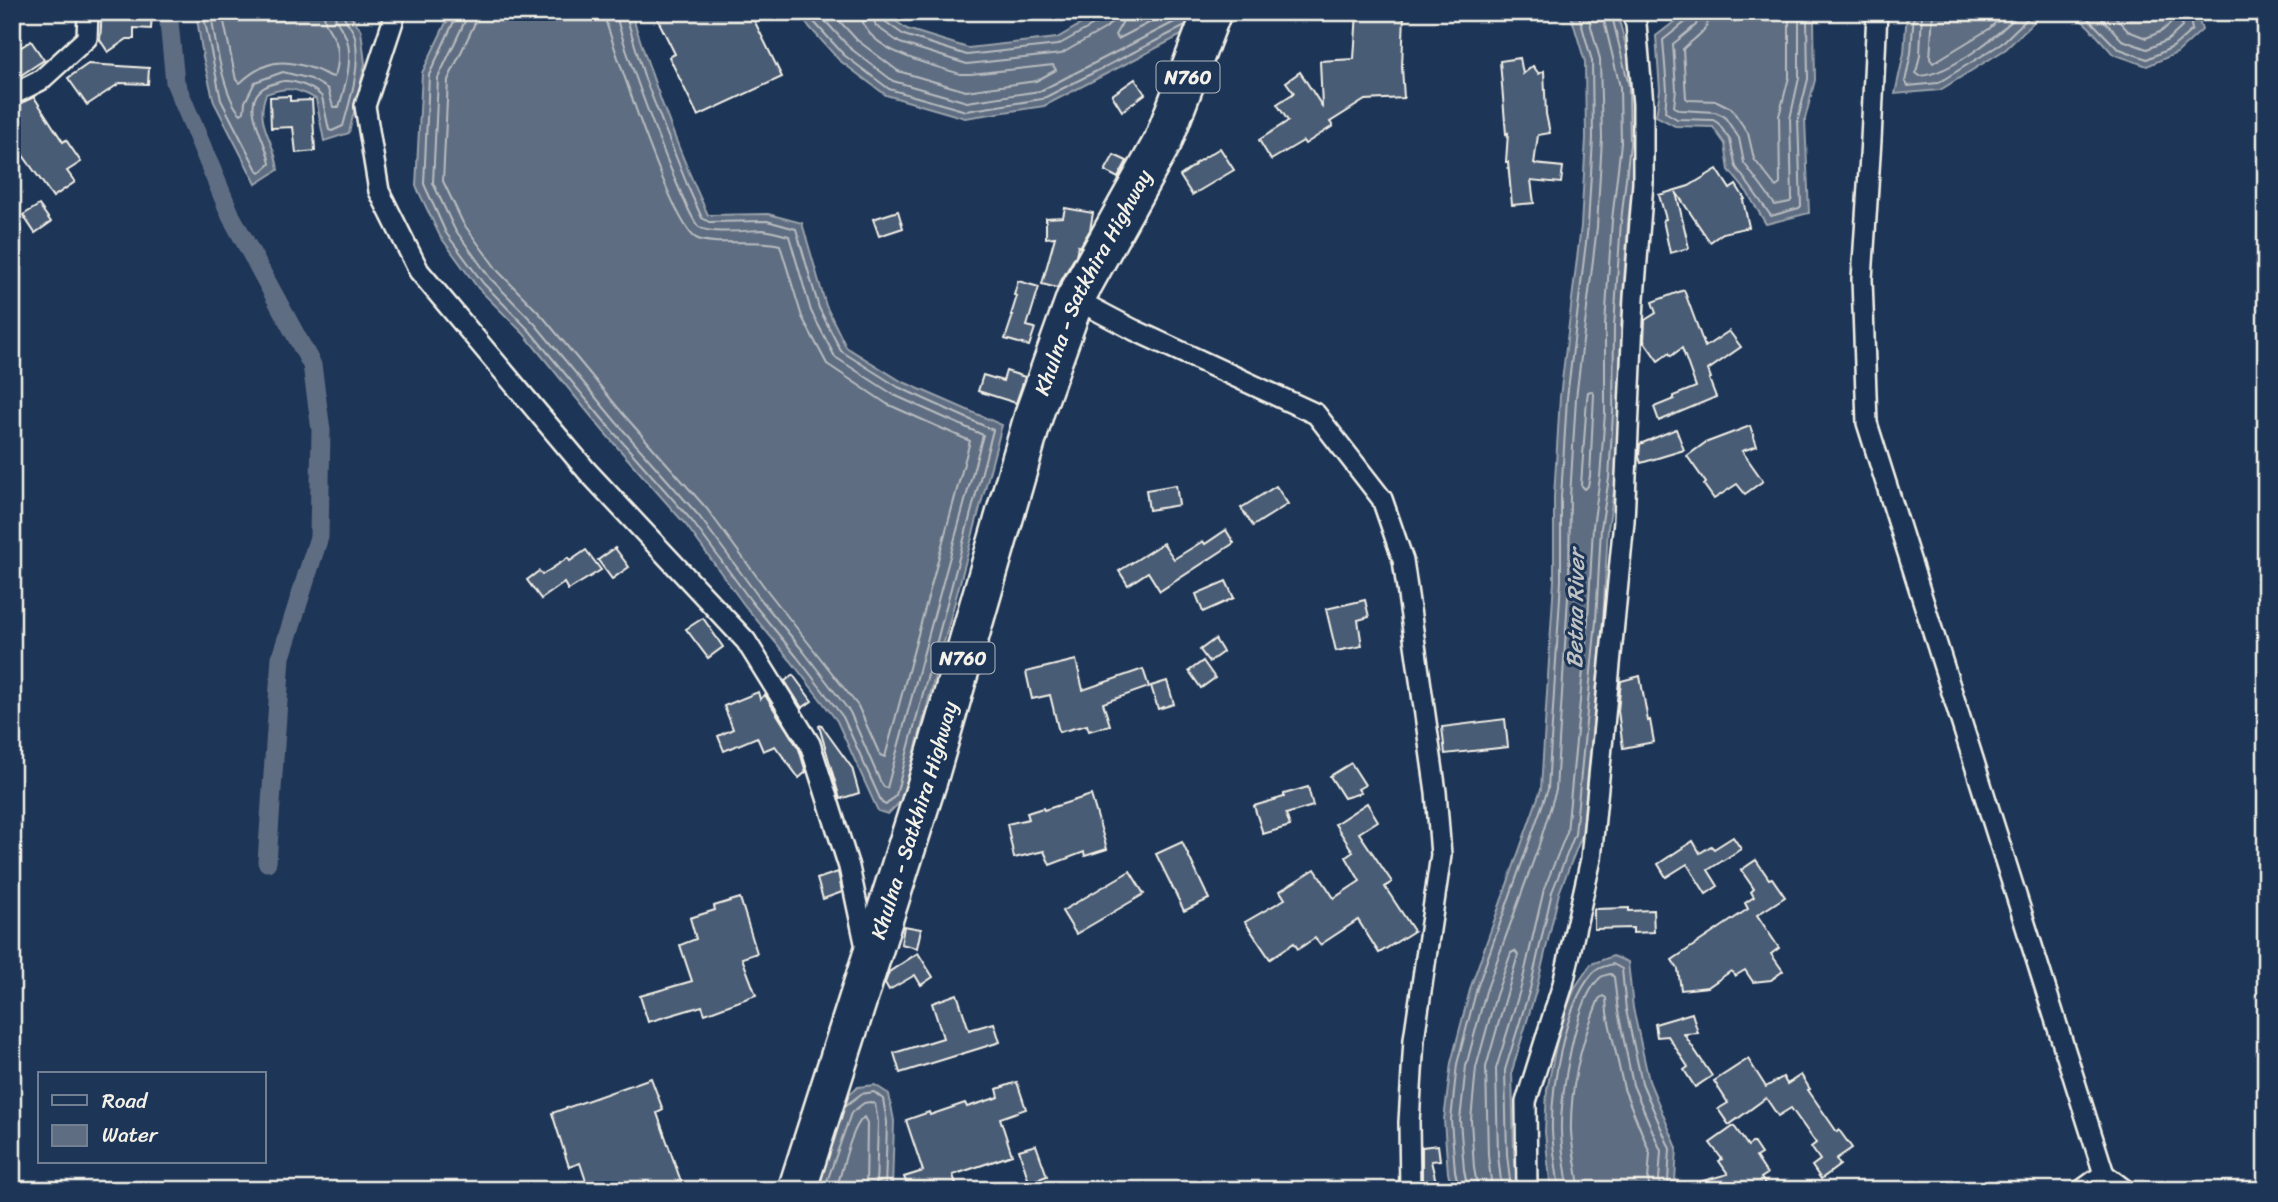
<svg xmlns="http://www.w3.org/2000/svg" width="2278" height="1202" font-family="Sriracha,sans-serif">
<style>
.water{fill:#5e6d82;stroke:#9aa2ab;stroke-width:2}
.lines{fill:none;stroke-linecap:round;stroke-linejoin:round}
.shore{stroke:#b8bcbf;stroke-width:2}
.canal{stroke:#5e6d82;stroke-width:19}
.building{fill:#485b74;stroke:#f4f1e8;stroke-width:2}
.street-casing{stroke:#f4f1e8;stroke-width:24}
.highway-casing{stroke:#f4f1e8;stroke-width:42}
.street{stroke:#1d3557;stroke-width:19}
.highway{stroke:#1d3557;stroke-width:37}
.labels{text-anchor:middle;stroke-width:6;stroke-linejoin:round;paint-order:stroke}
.shield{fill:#1d3557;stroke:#b4b9bc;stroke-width:2}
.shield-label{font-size:19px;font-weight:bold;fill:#f4f1e8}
.street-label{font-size:21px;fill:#f4f1e8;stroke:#1d3557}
.water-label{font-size:23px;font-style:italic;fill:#c0c3c4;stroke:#1d3557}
</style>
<rect width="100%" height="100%" fill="#1d3557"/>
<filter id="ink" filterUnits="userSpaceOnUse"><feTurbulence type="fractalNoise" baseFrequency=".0143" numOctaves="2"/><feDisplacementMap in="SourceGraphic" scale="14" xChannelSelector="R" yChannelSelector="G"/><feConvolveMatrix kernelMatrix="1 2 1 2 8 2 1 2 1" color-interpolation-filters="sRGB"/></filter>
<g filter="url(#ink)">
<!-- water -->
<g class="water">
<path d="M196 12H348L361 30 365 64 349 133 324 141 316 99C296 88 287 86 266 94 254 125 275 139 278 170L256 184 214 102 203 57Z"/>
<path d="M451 12H631C653 81 677 149 708 215L768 214 802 223 826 306 846 347 901 381 1002 425 902 800 888 814 878 811 837 721 791 661 745 606 686 525 604 432 524 334 478 288 440 236 416 186 422 73Z"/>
<polygon points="796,12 883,12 907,29 968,48 1057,38 1102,12 1226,12 1044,106 965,118 886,95 839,60"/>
<polygon points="1570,12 1617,12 1636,85 1637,144 1628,222 1621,326 1620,413 1616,479 1608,528 1603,622 1582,835 1559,893 1536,991 1512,1071 1514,1154 1518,1190 1453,1190 1448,1173 1444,1120 1451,1063 1471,986 1541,789 1554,580 1554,497 1560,397 1581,226 1586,138 1585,62"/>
<polygon points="1687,12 1819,12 1814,20 1815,80 1805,119 1809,213 1766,224 1747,192 1729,170 1725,144 1713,127 1675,126 1656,116 1660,90 1656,36"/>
<polygon points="1907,12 2044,12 2006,49 1940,90 1895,94 1904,53"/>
<polygon points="2072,12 2196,12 2202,30 2177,53 2147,66 2113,54 2089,27"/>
<polygon points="1613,956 1628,962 1633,1008 1649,1081 1677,1148 1675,1181 1679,1190 1553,1190 1550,1182 1545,1132 1547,1090 1561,1021 1576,986 1591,964"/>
<polygon points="875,1085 889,1094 894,1121 892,1190 808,1190 839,1102 858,1087"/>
</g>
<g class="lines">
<!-- shore -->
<g class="shore">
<path d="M203 12 221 100 257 170 261 172 270 164C267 139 233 97 272 84 273 84 282 81 283 81 295 80 315 88 322 97L329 130 332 131 343 126C351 97 361 67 355 37 353 27 344 22 343 12"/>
<path d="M211 12C214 36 224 100 241 114L244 112 245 102 255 82 283 72 311 79 328 89 333 107H339C345 87 354 58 346 37 342 27 335 23 334 12"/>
<path d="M222 12 236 80 240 83C264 61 282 57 314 69 321 71 327 76 334 77 339 66 340 49 334 38 329 29 324 24 324 12"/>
<polyline points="457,12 456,17 429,75 424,184 446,233 483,283 529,330 609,427 692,521 751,601 797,657 843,717 882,803 886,805 896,795 993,430 898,387 841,351 819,308 796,229 767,221 709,222 702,218 688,187 645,79 625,12"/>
<path d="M466 12 465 21 438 78 433 183 454 228 490 278 535 324 616 422 699 516 758 596 804 652 850 712 880 781 884 787 887 788 983 435 894 395 835 357 811 311 789 236C780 234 771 231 763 230 748 230 710 235 699 227 686 217 617 34 616 12"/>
<path d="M476 12 474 25 448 80 443 181 463 223 498 271 543 317 624 415 707 509 766 589 858 706 880 755 885 757 970 441 887 404 827 364 802 317 780 245C756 238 713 247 696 238 673 225 617 55 606 22L605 12"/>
<polyline points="805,12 844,55 889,89 966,111 1042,99 1185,26"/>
<polyline points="817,12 850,48 893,81 967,102 1040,91 1190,14"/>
<path d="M831 12 857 40 898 71 966 91 1036 81 1056 70 1053 65 971 74H960C931 64 862 51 861 12"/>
<polyline points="871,12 876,26 900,43 967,64 1061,54 1106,28 1112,21 1113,12"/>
<polyline points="880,12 883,20 904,35 967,55 1058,45 1101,21 1104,12"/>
<polyline points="1124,12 1122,23 1115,35 1118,39 1170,12"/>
<polyline points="1690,12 1688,20 1663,40 1667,90 1665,112 1677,119 1713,120 1718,123 1730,140 1736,167 1771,216 1799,208 1801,206 1798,119 1808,79 1807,20 1811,12"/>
<polyline points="1699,12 1696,25 1673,44 1676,90 1674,107 1680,110 1715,112 1724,116 1739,138 1744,163 1775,205 1790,202 1792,199 1790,119 1799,78 1799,20 1801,12"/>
<path d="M1710 12C1709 32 1695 37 1683 49L1686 98 1689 100 1717 101 1731 108 1748 133 1754 159 1776 187 1780 184 1779 116 1789 77V12"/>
<polyline points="1914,12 1911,53 1905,82 1908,86 1938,83 2001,44 2034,12"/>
<path d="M1922 12 1920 55 1916 73 1920 76C1953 73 1998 35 2021 12"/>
<polyline points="1933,12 1930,59 1933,63 1989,29 2006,12"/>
<polyline points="2082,12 2117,48 2147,59 2173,47 2192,30 2189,12"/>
<polyline points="2096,12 2122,40 2147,49 2168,40 2182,27 2181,12"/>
<polyline points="2111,12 2128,31 2146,38 2162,31 2170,24 2170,12"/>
<polygon points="1591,391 1594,394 1590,476 1588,486 1585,489 1581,485 1587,399 1588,392"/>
<polyline points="845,1106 861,1094 874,1092 883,1099 887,1122 885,1190"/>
<polyline points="824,1190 851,1113 864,1103 870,1102 875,1104 878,1122 876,1190"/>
<path d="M836 1190C842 1172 851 1127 864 1117L867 1123 866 1190"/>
<polyline points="1459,1190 1455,1171 1451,1120 1457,1064 1477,988 1548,789 1561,581 1561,497 1567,398 1588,226 1593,138 1592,61 1578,12"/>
<polyline points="1468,1190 1464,1170 1460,1120 1466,1066 1486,991 1538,848 1556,790 1569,581 1570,497 1576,398 1597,227 1602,138 1600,59 1587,12"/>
<polyline points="1478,1190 1474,1168 1471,1120 1476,1068 1496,995 1511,953 1515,951 1518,955 1486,1067 1488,1155 1492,1190"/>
<polyline points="1502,1190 1498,1155 1496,1069 1521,987 1544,889 1567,832 1588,620 1593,527 1600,477 1605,413 1605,325 1612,220 1621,143 1620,87 1602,12"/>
<polyline points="1511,1190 1507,1154 1505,1070 1530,989 1552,892 1575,834 1596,621 1601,528 1609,478 1613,413 1614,326 1621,221 1630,144 1629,86 1611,12"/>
<path d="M1559 1190C1557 1171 1553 1151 1552 1131 1551 1089 1564 1004 1594 972 1598 967 1607 966 1613 964L1622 969 1626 1010 1642 1083 1670 1149 1668 1181 1671 1190"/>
<path d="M1568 1190C1567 1170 1561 1151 1561 1131 1560 1098 1575 998 1601 977 1602 976 1609 974 1611 974L1614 977 1618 1011 1633 1085 1661 1151 1659 1180 1661 1190"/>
<path d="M1579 1190C1578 1170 1572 1151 1571 1131 1570 1086 1582 1040 1599 999L1603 996 1606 998 1607 1013 1624 1089 1650 1153 1648 1180 1650 1190"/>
</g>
<!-- canal -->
<polyline class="canal" points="168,12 175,82 231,216 312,365 321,430 319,537 281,657 267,862"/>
</g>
<!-- building -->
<g class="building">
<polygon points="102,12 152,14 151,29 134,28 134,39 127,39 108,52 100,40"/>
<polygon points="654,12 750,12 782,77 698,116 669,57 675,54"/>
<polygon points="1357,12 1404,14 1402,67 1404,98 1365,100 1330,122 1333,126 1305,144 1303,141 1271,160 1259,140 1288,121 1277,104 1294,93 1286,82 1300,72 1322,106 1320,61 1354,59"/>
<polygon points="31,41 44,60 12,81 12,64 13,65 19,61 13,52"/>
<polygon points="1520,58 1523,74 1533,66 1539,74 1544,71 1546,114 1550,133 1538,135 1534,164 1563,167 1561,183 1531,180 1534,203 1512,205 1508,162 1506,162 1508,133 1506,134 1500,61"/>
<polygon points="88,64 149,68 148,84 120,83 87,105 68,78"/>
<polygon points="1135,79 1145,94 1122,111 1112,95"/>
<polygon points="290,96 290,101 312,100 315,151 296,153 293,127 271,128 270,97"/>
<polygon points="34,97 63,142 66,140 81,162 67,171 75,182 53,197 12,140 12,107"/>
<polygon points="1220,148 1234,170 1192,195 1180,176 1195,165 1194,164"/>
<polygon points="1114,155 1127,161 1118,178 1105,171"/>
<polygon points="1717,169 1730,189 1736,185 1745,199 1743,200 1749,227 1723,233 1710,242 1676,192 1689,248 1670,253 1663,220 1666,219 1659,195 1689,186"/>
<polygon points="39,205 51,222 35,233 23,215"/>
<polygon points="1065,208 1093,213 1090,230 1080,247 1078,246 1076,255 1057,288 1042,284 1055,237 1046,238 1046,218 1063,217"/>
<polygon points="898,211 903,228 879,236 873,219"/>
<polygon points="1018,281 1039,287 1027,326 1035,328 1029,346 1005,339 1013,315 1011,315 1017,296 1014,295"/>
<polygon points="1684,290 1705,347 1729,331 1741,347 1708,370 1711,378 1709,379 1716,397 1659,421 1654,407 1674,399 1673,396 1696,387 1682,348 1671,356 1669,353 1658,361 1644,341 1645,320 1656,313 1652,302"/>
<polygon points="1006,371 1025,377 1016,403 978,391 983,375 1003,381"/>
<polygon points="1750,426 1757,446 1742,451 1763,481 1745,494 1737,484 1714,499 1704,485 1706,483 1687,456 1705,443"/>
<polygon points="1676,429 1684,450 1641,463 1639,457 1640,444"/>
<polygon points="1176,485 1179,505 1149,510 1146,490"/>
<polygon points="1276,486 1288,504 1253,526 1241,508"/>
<polygon points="1226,530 1234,543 1160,591 1148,572 1128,585 1119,571 1163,543 1174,559 1203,541 1205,544"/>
<polygon points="615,548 629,567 612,579 598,560"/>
<polygon points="586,550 601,570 568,590 564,583 541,599 527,580 539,571 542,575 568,558 570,561"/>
<polygon points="1226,581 1234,598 1203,612 1196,594"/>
<polygon points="1365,600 1369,617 1358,620 1362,646 1336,651 1326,609"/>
<polygon points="703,618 723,647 708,658 686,629"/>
<polygon points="1215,639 1223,652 1209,662 1200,650"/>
<polygon points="1076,660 1083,690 1143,669 1149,687 1103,703 1110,725 1089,731 1087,725 1059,732 1050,695 1032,699 1026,672"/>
<polygon points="1203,661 1215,678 1201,688 1189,671"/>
<polygon points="793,675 812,701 802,708 785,681"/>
<polygon points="1640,676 1648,721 1650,720 1654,742 1623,748 1618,711 1621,681"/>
<polygon points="1167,681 1174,704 1158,709 1151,686"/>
<polygon points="758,692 760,699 765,695 799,749 806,772 799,778 775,746 763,751 757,737 724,751 718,736 733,729 724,706"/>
<polygon points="1505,719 1508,747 1445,754 1442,727"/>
<polygon points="821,725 852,768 859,793 840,799 819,726"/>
<polygon points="1351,763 1365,785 1358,789 1361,793 1344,798 1330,776"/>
<polygon points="1308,787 1313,806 1286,814 1290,826 1263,834 1254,806 1284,797 1284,794"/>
<polygon points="1091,795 1107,849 1085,856 1084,852 1050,865 1044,851 1014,858 1007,824 1029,819 1027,813 1043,808 1044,810"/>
<polygon points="1367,803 1378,821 1359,833 1392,882 1385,887 1414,931 1379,953 1358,920 1320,945 1315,938 1298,949 1294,943 1270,959 1245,922 1285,899 1280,891 1315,869 1334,898 1360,881 1346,857 1353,852 1335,824"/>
<polygon points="1733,837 1741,849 1708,870 1718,886 1706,894 1687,864 1666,877 1658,864 1693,841 1700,853 1711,846 1714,849"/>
<polygon points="1182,842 1209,899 1184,911 1156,854"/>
<polygon points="1756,860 1769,879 1772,878 1785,897 1757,915 1779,948 1771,954 1783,971 1771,980 1753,982 1745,970 1735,976 1731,971 1708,987 1681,990 1678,969 1672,960 1748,909 1745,903 1754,897 1751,892 1754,889 1741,870"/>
<polygon points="1130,871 1144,894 1076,934 1062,911"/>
<polygon points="838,872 842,892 823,899 817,879"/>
<polygon points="740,898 757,953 742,958 756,995 705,1014 702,1006 648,1022 640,996 692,981 680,945 696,939 690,918 715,910 714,906"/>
<polygon points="1629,908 1629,911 1653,910 1654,932 1633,933 1633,928 1594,929 1594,909"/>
<polygon points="904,926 921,929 917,948 901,944"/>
<polygon points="918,953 933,977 921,985 915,975 889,990 885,983 889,972"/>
<polygon points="957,994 969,1030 994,1023 1000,1042 900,1073 894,1053 943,1038 932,1003"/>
<polygon points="1692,1013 1698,1033 1684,1034 1712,1076 1695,1087 1684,1070 1688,1067 1668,1036 1657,1037 1655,1024"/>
<polygon points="1748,1059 1766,1087 1783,1077 1787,1084 1801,1075 1810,1089 1808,1090 1837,1132 1839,1130 1852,1148 1836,1159 1840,1165 1821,1179 1812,1166 1820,1160 1811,1147 1816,1143 1791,1108 1778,1116 1766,1098 1729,1125 1718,1109 1728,1103 1714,1081"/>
<polygon points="651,1078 663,1110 657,1113 684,1190 589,1190 580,1163 569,1167 552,1113"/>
<polygon points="1017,1082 1026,1109 1000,1118 1012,1155 953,1175 958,1190 909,1190 904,1177 923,1171 906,1120 929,1112 930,1115 965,1103 967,1107 999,1097 997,1089"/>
<polygon points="1734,1126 1748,1146 1753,1142 1761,1154 1756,1157 1767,1174 1761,1178 1769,1190 1689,1190 1688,1185 1728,1174 1719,1161 1722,1159 1710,1143"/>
<polygon points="1036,1145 1047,1176 1029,1182 1019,1150"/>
<polygon points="1438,1145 1440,1160 1431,1161 1438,1190 1422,1190 1422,1147"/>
</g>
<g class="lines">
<!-- street casing -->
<g class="street-casing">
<g id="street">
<polyline points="396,12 365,106 379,191 419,271 587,471 746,641 810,744 849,867 867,952"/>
<polyline points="1877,12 1871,140 1862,279 1867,423 2104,1174 2082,1190"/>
<polyline points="12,95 41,80 87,38 88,12"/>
<polyline points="1075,299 1134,330 1316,414 1382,499 1403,560 1436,792 1441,855 1414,1039 1409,1122 1410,1190"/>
<polyline points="2104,1174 2125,1190"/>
<polyline points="1527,1190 1526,1102 1563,984 1591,859 1624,521 1634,298 1643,183 1643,104 1636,24 1631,12"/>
</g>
</g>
<!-- highway casing -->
<g class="highway-casing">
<g id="highway">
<path id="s1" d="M797 1190 929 777 1035 411 1075 299 1163 141 1212 12"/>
</g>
</g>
<!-- street -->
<use href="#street" class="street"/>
<!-- highway -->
<use href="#highway" class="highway"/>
</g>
</g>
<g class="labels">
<!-- shield labels -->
<g class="shield">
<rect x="1156.5" y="61.5" width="63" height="31" rx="5"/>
<rect x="931.5" y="642.5" width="63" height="31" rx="5"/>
</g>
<g class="shield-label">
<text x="1188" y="84">N760</text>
<text x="963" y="665">N760</text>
</g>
<!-- street labels -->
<g class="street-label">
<text dy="7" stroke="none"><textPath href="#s1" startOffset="956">Khulna - Satkhira Highway</textPath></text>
<text dy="7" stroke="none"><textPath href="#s1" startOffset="388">Khulna - Satkhira Highway</textPath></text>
</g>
<!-- water labels -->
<g class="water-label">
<text transform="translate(1575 609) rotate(-89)" y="8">Betna River</text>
</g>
</g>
<!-- margin -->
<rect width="2278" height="1202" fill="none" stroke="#1d3557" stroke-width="42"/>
<rect x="21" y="21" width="2236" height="1160" fill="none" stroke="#f4f1e8" stroke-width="2.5" filter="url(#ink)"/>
<!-- legend -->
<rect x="38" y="1072" width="228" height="91" fill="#1d3557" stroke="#738091" stroke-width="2"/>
<rect x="52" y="1095" width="35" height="10" fill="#1d3557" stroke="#738091" stroke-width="2"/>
<text x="102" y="1108" font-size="21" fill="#f4f1e8">Road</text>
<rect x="52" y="1125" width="35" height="21" fill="#5e6d82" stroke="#738091" stroke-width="2"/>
<text x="102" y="1142" font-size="21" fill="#f4f1e8">Water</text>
</svg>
